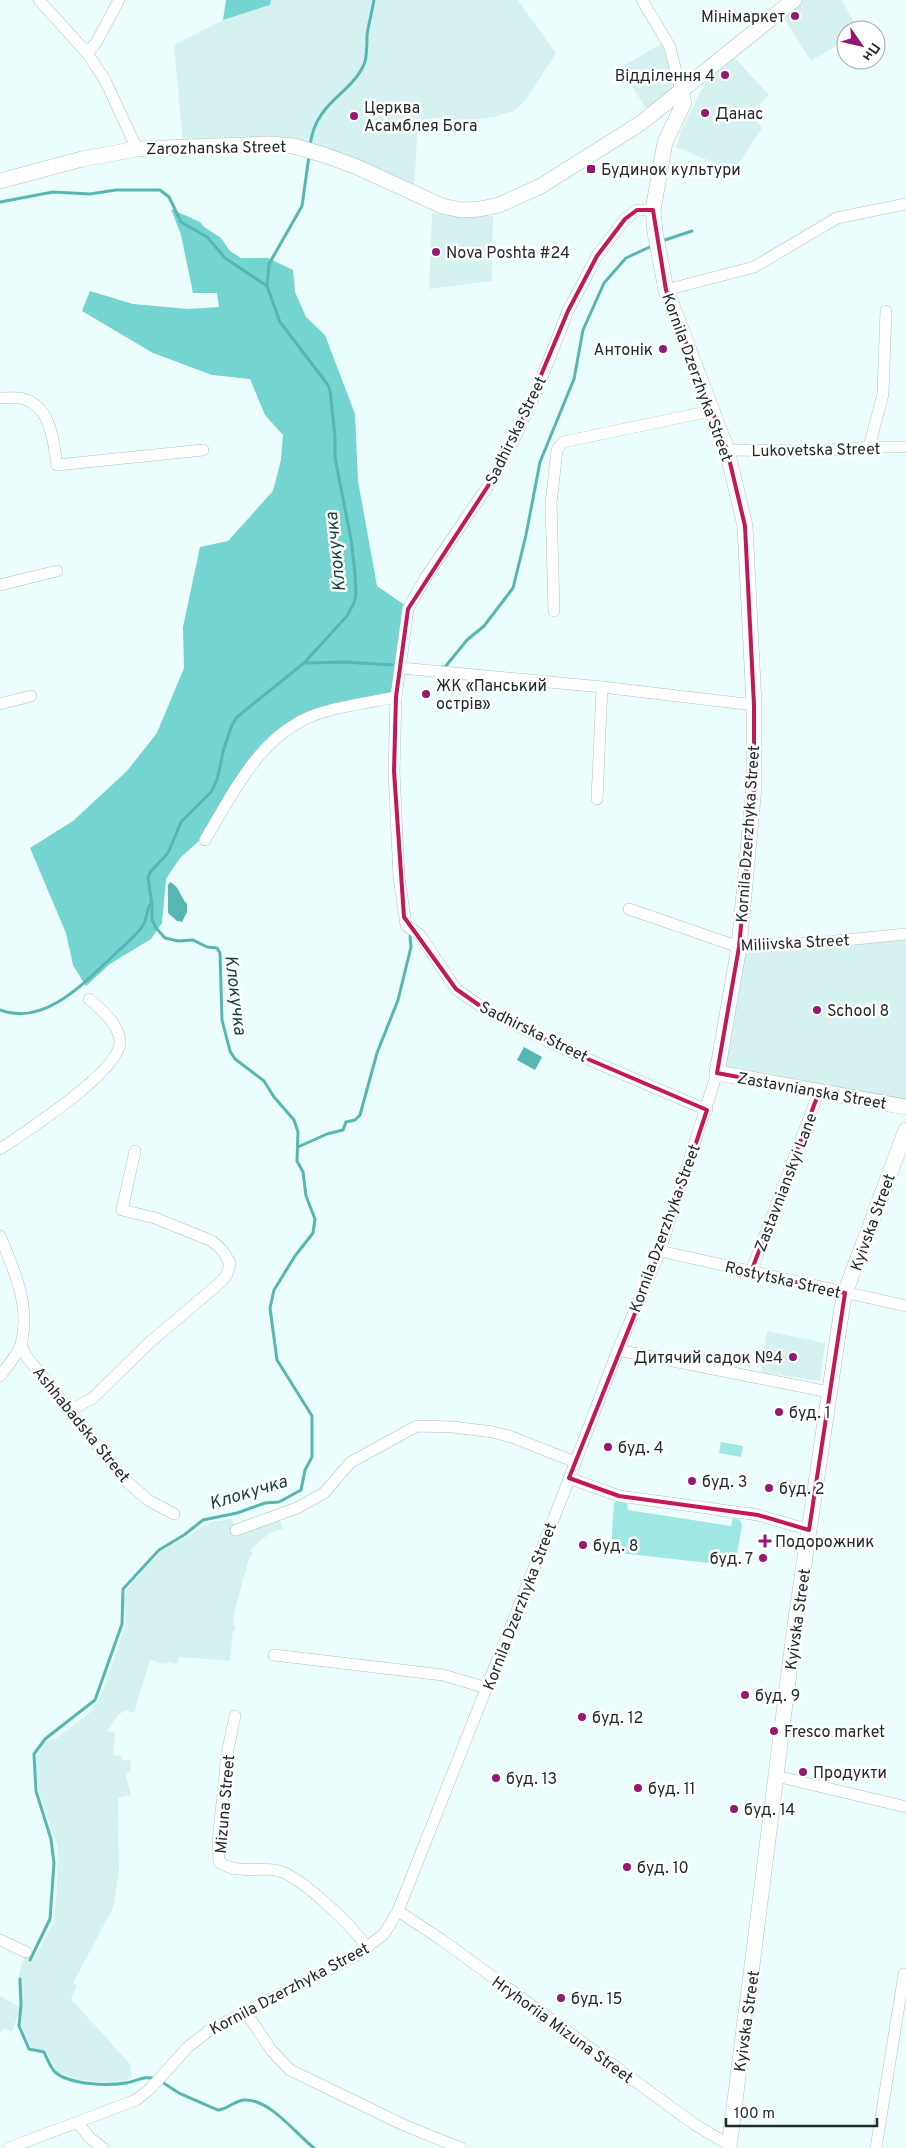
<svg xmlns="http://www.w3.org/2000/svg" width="906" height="2148" font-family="Overpass,sans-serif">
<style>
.built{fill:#d6f2f0}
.green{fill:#9fe7e3}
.forest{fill:#74d4cf}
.water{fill:#56b7b2}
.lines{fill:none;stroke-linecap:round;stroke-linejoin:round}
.stream{stroke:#56b7b2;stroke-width:3}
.street-casing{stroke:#afc1bf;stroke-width:12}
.secondary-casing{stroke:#afc1bf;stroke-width:16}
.street{stroke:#fff;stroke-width:11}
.secondary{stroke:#fff;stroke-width:15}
.marked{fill:none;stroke:#c2185b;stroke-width:4;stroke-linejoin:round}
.poi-dot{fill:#941874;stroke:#fff;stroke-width:2}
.labels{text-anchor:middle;stroke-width:5;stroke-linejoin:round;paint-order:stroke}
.poi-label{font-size:16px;fill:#232a29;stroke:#fff;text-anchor:start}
.street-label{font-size:16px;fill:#232a29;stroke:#fff}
.water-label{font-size:18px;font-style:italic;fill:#164341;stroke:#fff}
</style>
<rect width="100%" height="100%" fill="#ebfefd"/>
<!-- built -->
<g class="built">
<polygon points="271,0 518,0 556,53 526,100 514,111 494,117 476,119 476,124 452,126 451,117 418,120 414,192 324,153 183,145 174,45 223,20 270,5"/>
<polygon points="803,0 842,0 858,30 846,30 846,40 811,61 782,15"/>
<polygon points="662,43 677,89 646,108 620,68"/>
<polygon points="733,56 769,95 750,113 762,128 734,171 676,147 683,126 705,84"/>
<polygon points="432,213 493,216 492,281 429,289"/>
<polygon points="906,935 906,1106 718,1072 739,948"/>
<polygon points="767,1331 825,1343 820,1381 761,1372"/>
<polygon points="232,1519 236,1530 279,1519 283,1529 270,1533 250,1550 253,1554 249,1558 234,1614 233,1625 235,1625 235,1631 233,1631 230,1661 180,1657 177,1664 169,1662 166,1664 150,1660 134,1713 126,1710 119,1714 107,1731 115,1732 113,1755 122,1756 122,1760 131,1761 130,1772 127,1772 126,1776 131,1795 118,1798 119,1870 113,1908 73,1983 77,1986 71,1999 130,2064 132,2077 124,2081 111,2083 79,2080 57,2072 46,2051 30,2047 20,2025 20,2009 12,2032 4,2028 0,2034 0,1996 20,2007 17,1981 24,1955 34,1958 54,1922 57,1886 58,1853 57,1844 41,1799 36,1779 36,1758 43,1742 55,1739 63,1733 89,1713 100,1699 126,1625 124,1598 129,1586 163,1550 170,1545 189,1536 201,1527 211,1523 210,1522"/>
</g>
<!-- green -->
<g class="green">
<polygon points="721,1442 743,1446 741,1457 719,1453"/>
<polygon points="617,1500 627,1501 628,1510 731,1526 733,1518 740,1520 742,1525 735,1566 611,1552 614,1503"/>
</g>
<!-- forest -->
<g class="forest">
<polygon points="226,0 271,0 270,5 223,20"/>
<polygon points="171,209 200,222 204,227 221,238 230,251 241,258 268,258 293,270 295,292 306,317 325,335 355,414 358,481 377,586 409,608 397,698 317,715 260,754 206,843 199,841 180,858 166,879 162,923 151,939 110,964 86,986 73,965 66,933 30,848 73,821 127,771 157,733 184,668 183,627 200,547 228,541 273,491 281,460 283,435 265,415 250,379 212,375 153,353 82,311 90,291 133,304 188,309 219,307 217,293 193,293 181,235"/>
</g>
<!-- water -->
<g class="water">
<path d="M170 882C180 887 180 897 187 904V912L182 922 177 921 168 913V885Z"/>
<polygon points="524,1047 542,1057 535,1070 517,1060"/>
</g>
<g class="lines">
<!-- stream -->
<g class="stream">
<path d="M310 145C316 100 352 95 365 62 367 54 367 43 367 35 369 23 372 11 374 0"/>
<polyline points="0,202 53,192 90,194 116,190 160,190 169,197 181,222 207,237 225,258 267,286"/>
<polyline points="662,241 692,231"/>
<polyline points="305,663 345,662 392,665"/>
<polyline points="442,667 445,667 467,640 484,626 513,588 526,535 540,462 574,379 583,330 604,283 626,258 654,245"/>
<path d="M0 1010C45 1027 86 981 115 954 123 946 140 933 144 923 148 916 146 908 152 902"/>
<polyline points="298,1147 327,1134 343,1130 346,1122 355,1120 360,1115 377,1053 398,1000 411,947 410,936"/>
<polyline points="30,1960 50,1919 54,1863 51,1839 36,1791 34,1754 45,1739 95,1700 122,1624 123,1589 159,1550 184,1535 203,1520 237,1513 265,1503 279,1502 301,1490 305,1470 312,1457 312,1416 277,1360 270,1308 274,1290 295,1256 313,1233 315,1219 306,1196 303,1172 297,1161 298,1132 294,1120 274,1097 264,1081 235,1059 230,1051 222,1020 220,953 217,948 207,947 193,940 178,941 165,938 156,928 152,920 152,906 148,877 151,871 168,853 181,822 211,792 217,780 224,748 232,725 237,717 304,663 347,616 354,603 356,595 355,573 351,539 335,458 335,437 330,390 328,385 280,322 267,286 269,264 302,206 309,156"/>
<path d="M20 1979 21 2005 19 2026 29 2049 44 2052C47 2058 50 2067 55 2072 70 2085 108 2086 126 2083 138 2081 144 2075 156 2079"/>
<path d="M162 2082 179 2093 218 2110C228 2109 234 2101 244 2100 269 2098 296 2134 314 2148"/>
</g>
<!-- street casing -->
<g class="street-casing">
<g id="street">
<polyline points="39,0 87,53 105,80 137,149"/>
<polyline points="642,0 670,47 681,92"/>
<polyline points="87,53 96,43 119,0"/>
<polyline points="653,210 637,210 625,219 597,256 568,311 539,385 515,437 488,486 426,577 408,609 396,697 394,771 399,877 406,925 420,935 456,989 486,1010 562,1048 707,1110"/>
<polyline points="666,290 754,267 837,218 906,204"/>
<path d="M0 398C7 398 17 397 24 399 52 408 53 441 57 465L203 450"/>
<polyline points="869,447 883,394 886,311"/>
<polyline points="727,450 814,451 869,447 906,447"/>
<polyline points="0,585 57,571"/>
<polyline points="554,611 551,503 557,450 563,442 711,411"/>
<polyline points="401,668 602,687"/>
<polyline points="0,704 31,696"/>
<polyline points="597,799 602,687 754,705"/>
<path d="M205 840C234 792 260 734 317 714 340 706 372 702 396 697"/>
<polyline points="629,909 739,947 825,942 906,934"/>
<path d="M0 1149C24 1133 122 1070 120 1041 118 1023 102 1010 89 999"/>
<path d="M0 1236C14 1269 31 1307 21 1344 18 1354 7 1367 0 1376"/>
<polyline points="660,1251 906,1306"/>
<polyline points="751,1272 819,1092"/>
<polyline points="21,1345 26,1356 125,1480 148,1500 174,1514"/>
<polyline points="618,1350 829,1392"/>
<polyline points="70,1410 93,1398 150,1342 221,1282 227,1274 230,1263 222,1250 212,1241 155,1218 122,1210 135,1151"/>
<polyline points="569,1478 619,1496 758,1515 809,1530"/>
<polyline points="236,1530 297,1508 324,1493 351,1462 417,1426 453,1427 493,1432 512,1437 575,1462"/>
<polyline points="274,1655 443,1675 487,1688"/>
<path d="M235 1716 227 1754 218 1842 219 1862C237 1875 259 1866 279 1871 300 1876 357 1929 367 1949"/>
<polyline points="776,1776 906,1807"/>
<polyline points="398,1911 442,1940 694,2124 729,2145"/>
<polyline points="0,1940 26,1952"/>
<polyline points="245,2011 272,2051 290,2070 406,2126 461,2148"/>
<polyline points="78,2123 90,2138 103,2148"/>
<polyline points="9,2148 136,2100 150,2089 188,2047 210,2030 354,1957 384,1934 398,1911 563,1495 618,1350 660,1251 717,1073"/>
<polyline points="876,2148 904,1974"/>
</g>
</g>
<!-- secondary casing -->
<g class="secondary-casing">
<g id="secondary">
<polyline points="681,92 684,103 665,142 653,210 655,232 666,290 727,450 745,526 754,705 754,787 739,947 717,1073 906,1107"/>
<polyline points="0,181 82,159 137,149 269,144 294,146 324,155 357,167 442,206 461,210 480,209 499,205 541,186 641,123 794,0"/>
<polyline points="729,2148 795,1625 842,1308 845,1293 906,1130"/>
</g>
</g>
<!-- street -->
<use href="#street" class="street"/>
<!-- secondary -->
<use href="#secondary" class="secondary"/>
</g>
<!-- marked area -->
<path class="marked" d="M637 210H653L666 290 727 450 745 526 754 705V787L739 947 717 1073 819 1092 751 1272 845 1293 809 1530 758 1515 619 1496 569 1478 660 1251 707 1110 562 1048 486 1010 456 989 404 917 394 771 396 697 408 609 488 486 515 437 568 311 597 256 625 219Z"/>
<!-- markers -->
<g class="poi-dot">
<circle cx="795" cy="16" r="5"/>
<circle cx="725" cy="75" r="5"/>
<circle cx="705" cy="113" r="5"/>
<circle cx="354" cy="116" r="5"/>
<rect x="586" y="164" width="10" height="10" rx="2.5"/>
<circle cx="436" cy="252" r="5"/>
<circle cx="663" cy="349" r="5"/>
<circle cx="426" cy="694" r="5"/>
<circle cx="817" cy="1010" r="5"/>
<circle cx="793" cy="1357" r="5"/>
<circle cx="779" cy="1412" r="5"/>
<circle cx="608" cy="1447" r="5"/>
<circle cx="692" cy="1481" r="5"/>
<circle cx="769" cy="1488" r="5"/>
<path d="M762.5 1533.5h5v5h5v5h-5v5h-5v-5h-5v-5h5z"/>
<circle cx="583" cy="1545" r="5"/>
<circle cx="763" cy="1558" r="5"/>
<circle cx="745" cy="1695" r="5"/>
<circle cx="582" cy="1717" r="5"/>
<circle cx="774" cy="1731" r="5"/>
<circle cx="803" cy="1772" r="5"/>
<circle cx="496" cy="1778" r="5"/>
<circle cx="638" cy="1788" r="5"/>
<circle cx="734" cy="1809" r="5"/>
<circle cx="627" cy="1867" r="5"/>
<circle cx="561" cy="1998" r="5"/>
</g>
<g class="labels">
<!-- poi labels -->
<g class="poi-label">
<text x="785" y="22" text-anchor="end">Мінімаркет</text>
<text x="715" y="81" text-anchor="end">Відділення 4</text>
<text x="364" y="113">Церква<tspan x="364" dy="18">Асамблея Бога</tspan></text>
<text x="715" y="119">Данас</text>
<text x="601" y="175">Будинок культури</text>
<text x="446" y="258">Nova Poshta #24</text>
<text x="653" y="355" text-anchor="end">Антонік</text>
<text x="436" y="691">ЖК «Панський<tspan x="436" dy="18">острів»</tspan></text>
<text x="827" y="1016">School 8</text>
<text x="783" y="1363" text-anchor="end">Дитячий садок №4</text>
<text x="789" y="1418">буд. 1</text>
<text x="618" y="1453">буд. 4</text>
<text x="702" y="1487">буд. 3</text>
<text x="779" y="1494">буд. 2</text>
<text x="775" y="1547">Подорожник</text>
<text x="593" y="1551">буд. 8</text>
<text x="753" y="1564" text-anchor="end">буд. 7</text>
<text x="755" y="1701">буд. 9</text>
<text x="592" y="1723">буд. 12</text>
<text x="784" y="1737">Fresco market</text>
<text x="813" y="1778">Продукти</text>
<text x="506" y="1784">буд. 13</text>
<text x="648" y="1794">буд. 11</text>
<text x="744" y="1815">буд. 14</text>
<text x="637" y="1873">буд. 10</text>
<text x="571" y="2004">буд. 15</text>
</g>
<!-- street labels -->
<g class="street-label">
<text transform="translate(216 147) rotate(-1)" y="6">Zarozhanska Street</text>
<text transform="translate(698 377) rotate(70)" y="6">Kornila Dzerzhyka Street</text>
<text transform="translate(515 430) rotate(-64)" y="6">Sadhirska Street</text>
<text transform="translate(816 449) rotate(-1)" y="6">Lukovetska Street</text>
<text transform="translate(747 834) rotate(-86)" y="6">Kornila Dzerzhyka Street</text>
<text transform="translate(795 942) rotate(-3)" y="6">Miliivska Street</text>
<text transform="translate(534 1031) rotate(26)" y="6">Sadhirska Street</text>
<text transform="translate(812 1090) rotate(10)" y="6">Zastavnianska Street</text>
<text transform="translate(785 1182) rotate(-69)" y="6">Zastavnianskyi Lane</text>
<text transform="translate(872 1222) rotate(-70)" y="6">Kyivska Street</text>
<text transform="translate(664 1228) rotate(-70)" y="6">Kornila Dzerzhyka Street</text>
<text transform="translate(783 1279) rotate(13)" y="6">Rostytska Street</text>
<text transform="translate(82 1424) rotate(51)" y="6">Ashhabadska Street</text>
<text transform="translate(519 1606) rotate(-69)" y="6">Kornila Dzerzhyka Street</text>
<text transform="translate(797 1619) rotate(-82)" y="6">Kyivska Street</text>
<text transform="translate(224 1804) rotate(-85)" y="6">Mizuna Street</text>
<text transform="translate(289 1988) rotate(-28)" y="6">Kornila Dzerzhyka Street</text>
<text transform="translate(746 2021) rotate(-82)" y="6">Kyivska Street</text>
<text transform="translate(563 2029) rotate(36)" y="6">Hryhoriia Mizuna Street</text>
</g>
<!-- water labels -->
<g class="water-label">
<text transform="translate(335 552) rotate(-96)" y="6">Клокучка</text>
<text transform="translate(236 995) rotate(83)" y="6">Клокучка</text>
<text transform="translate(248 1492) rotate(-17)" y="6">Клокучка</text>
</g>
</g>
<!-- north arrow -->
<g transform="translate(861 45) rotate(124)"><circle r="24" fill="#ffffff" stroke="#a7aaa9"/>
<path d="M0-4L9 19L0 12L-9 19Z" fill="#941874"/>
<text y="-8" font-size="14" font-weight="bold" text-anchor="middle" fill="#232a29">Пн</text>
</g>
<!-- scale -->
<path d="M726 2118v8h151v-8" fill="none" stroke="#232a29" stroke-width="2.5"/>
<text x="734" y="2118" font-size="15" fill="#232a29" stroke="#ffffff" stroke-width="4" paint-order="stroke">100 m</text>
</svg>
